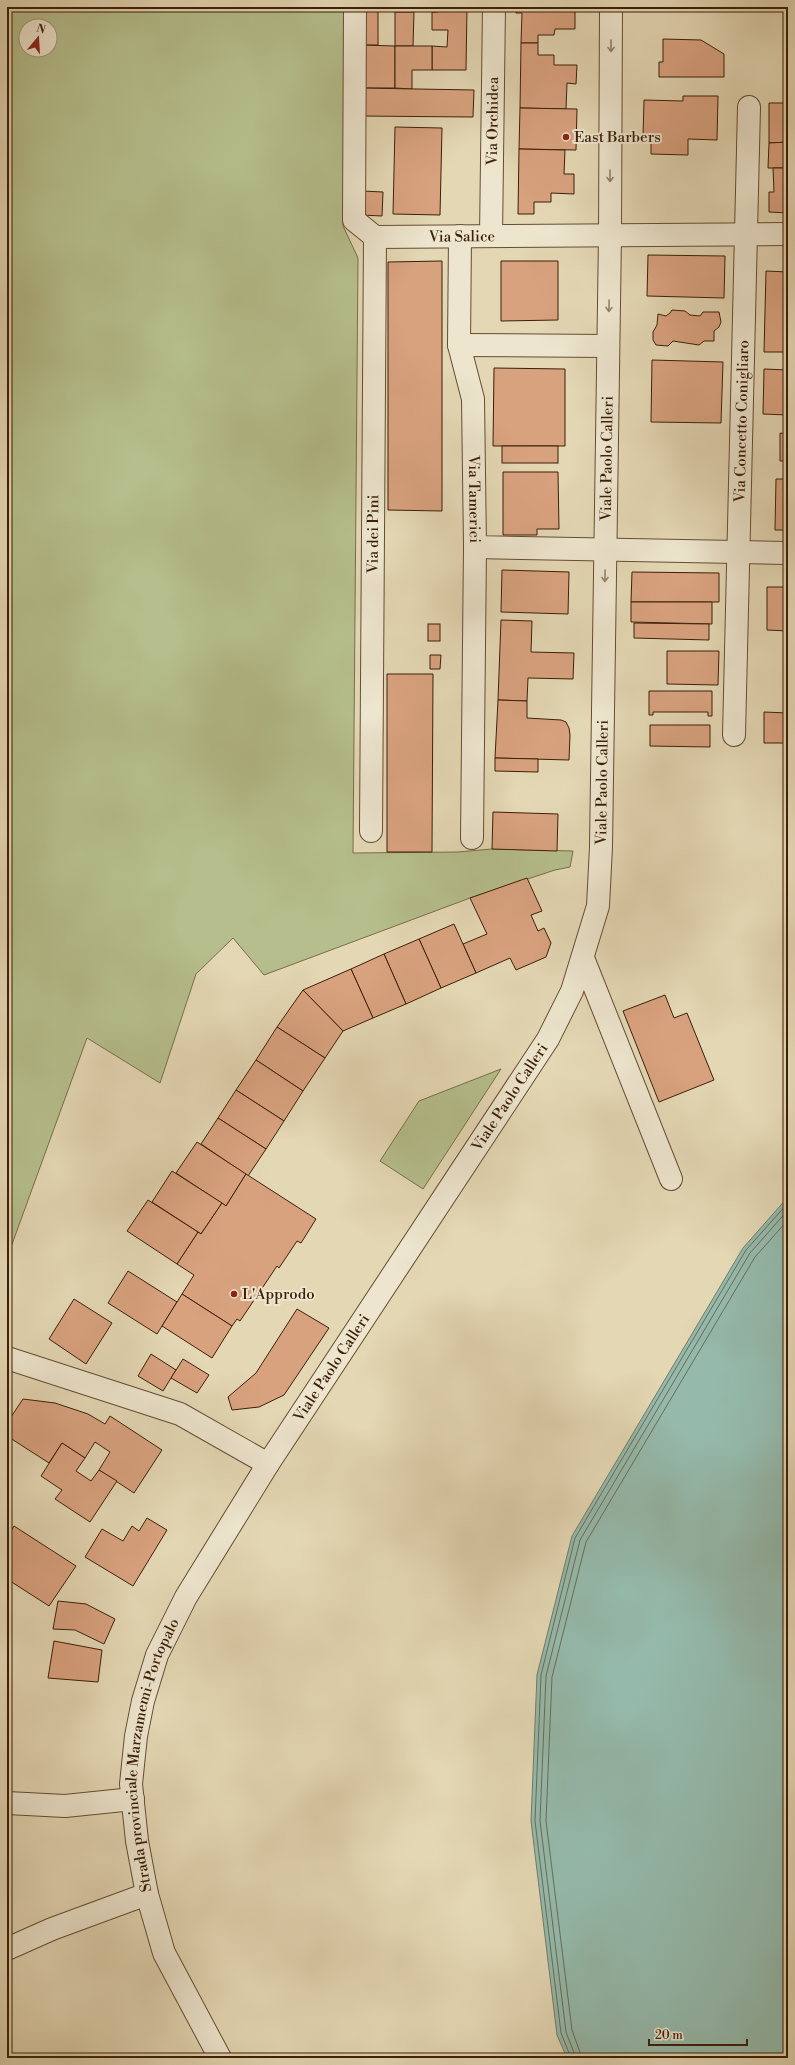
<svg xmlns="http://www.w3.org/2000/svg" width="795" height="2065" font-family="'Libre Bodoni',serif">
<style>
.green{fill:#b5be8c;stroke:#786e4a;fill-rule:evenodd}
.water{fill:#95baac;stroke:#717c6a}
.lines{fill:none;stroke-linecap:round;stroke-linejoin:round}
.shore{stroke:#686c5a;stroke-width:1}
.building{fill:#d9a27f;stroke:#3b1f07}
.minor-casing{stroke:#654d32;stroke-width:24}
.minor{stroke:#ede5ce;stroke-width:22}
.oneway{stroke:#94826a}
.poi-dot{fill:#8f2418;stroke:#ede5ce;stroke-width:1.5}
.labels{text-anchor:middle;stroke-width:4;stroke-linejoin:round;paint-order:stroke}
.street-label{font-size:15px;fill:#3b1f07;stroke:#ede5ce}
.poi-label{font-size:15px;fill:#3b1f07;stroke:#ede5ce;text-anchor:start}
</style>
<rect width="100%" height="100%" fill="#e4d7b4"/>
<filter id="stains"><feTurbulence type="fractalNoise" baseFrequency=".005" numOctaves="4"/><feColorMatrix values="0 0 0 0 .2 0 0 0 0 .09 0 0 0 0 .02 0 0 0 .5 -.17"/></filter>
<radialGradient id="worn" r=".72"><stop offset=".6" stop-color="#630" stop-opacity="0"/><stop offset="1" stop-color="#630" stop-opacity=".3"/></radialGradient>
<!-- green -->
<g class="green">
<path d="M7 7H347L349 99 343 226 358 258 353 853 458 852 492 849 573 851 570 867 555 870 470 898 264 975 233 938 196 974 160 1083 87 1038 7 1258ZM26 26H50V50H26Z"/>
<polygon points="501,1069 423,1189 380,1161 419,1101"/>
</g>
<!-- water -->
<polygon class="water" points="788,1197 788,2058 567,2058 557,2035 531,1821 537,1675 572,1536 743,1248"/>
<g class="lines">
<!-- shore -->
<g class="shore">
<polyline points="571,2058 561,2033 535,1821 541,1675 575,1538 746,1250 788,1203"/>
<polyline points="576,2058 566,2032 540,1821 546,1676 580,1540 750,1253 788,1210"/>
<polyline points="582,2058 572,2030 546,1821 552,1677 586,1542 755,1257 788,1220"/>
</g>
</g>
<!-- building -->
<g class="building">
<polygon points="438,7 467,7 466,70 432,70 432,46 447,47 448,30 432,30 432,12 438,12"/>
<polygon points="517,7 575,7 575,29 555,29 554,35 538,35 538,43 521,43 522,13 516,13"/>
<rect x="361" y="11" width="17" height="34"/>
<polygon points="395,12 414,12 413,46 395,46"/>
<polygon points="663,39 701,40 724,54 724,77 659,77 659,62 663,62"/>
<polygon points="521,43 538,43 538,55 554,55 554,65 577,65 576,84 567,83 566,109 520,108"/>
<polygon points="361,45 395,46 395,88 360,88"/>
<polygon points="395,46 432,46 432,70 412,70 412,89 395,88"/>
<polygon points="360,88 474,90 473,117 360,116"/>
<polygon points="683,96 718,96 717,140 688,139 688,155 651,154 651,137 643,137 644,100 683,101"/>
<polygon points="769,103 788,103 788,142 769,143"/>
<polygon points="520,108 577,109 576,150 519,149"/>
<polygon points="395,127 442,128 440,215 393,214"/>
<polygon points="788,142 788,168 768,168 769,143"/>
<polygon points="519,149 565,150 564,174 574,174 574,194 551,193 551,202 534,202 534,214 518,214"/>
<polygon points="773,168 788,168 788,213 769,212 769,192 774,192"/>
<polygon points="362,191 383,192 382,216 361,215"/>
<polygon points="648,255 725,256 724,298 647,296"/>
<polygon points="442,261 442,511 388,510 388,262"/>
<polygon points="501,261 558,261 558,320 501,321"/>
<polygon points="766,271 788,272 788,352 764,352"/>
<polygon points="672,310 685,311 690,315 700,316 703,312 719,312 721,322 719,327 714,331 714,341 704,341 699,345 673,341 668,346 656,345 653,340 653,332 657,325 658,314 666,316 670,313"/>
<polygon points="652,360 723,362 721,423 651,422"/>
<polygon points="494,368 565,369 565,446 493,446"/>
<polygon points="764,369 788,370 788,415 763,414"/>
<polygon points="780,433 788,434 788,461 780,461"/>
<rect x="502" y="446" width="56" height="17"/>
<polygon points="503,472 558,472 559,529 537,529 537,535 503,535"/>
<polygon points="776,479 788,479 788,530 775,530"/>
<polygon points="502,570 569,572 568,614 501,612"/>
<polygon points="632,572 719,573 719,602 631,602"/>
<polygon points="767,587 788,587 788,631 767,630"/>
<polygon points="631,602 712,602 712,624 631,622"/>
<polygon points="501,620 532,621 531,652 574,653 573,679 528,678 527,701 498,700"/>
<polygon points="634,623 709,624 709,640 634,638"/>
<rect x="428" y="624" width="12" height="17"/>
<polygon points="667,651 719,651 718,685 667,684"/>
<polygon points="430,655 441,655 440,669 430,669"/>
<polygon points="387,674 433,674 432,852 387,852"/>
<polygon points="649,691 712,691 712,716 708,716 708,712 653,712 653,715 649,715"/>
<polygon points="498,700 527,701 527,718 561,720 566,722 569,728 570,735 569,760 495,758"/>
<polygon points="764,712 788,713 788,743 764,743"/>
<polygon points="650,725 710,725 710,747 650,746"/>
<polygon points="495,758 538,759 538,772 495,771"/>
<polygon points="493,812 558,814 557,851 492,849"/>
<polygon points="527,878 542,911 531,915 538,931 544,928 551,943 546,957 516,970 510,958 476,973 463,944 487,934 470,898"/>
<polygon points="454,924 476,973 441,988 419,939"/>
<polygon points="419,939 441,988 406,1004 384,954"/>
<polygon points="384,954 406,1004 373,1018 351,969"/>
<polygon points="351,969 373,1018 343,1031 303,990"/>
<polygon points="303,990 343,1031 325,1058 277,1027"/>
<polygon points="665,995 674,1018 687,1013 714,1080 659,1102 623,1011"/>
<polygon points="277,1027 325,1058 303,1091 256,1060"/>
<polygon points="256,1060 303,1091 284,1121 236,1090"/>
<polygon points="236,1090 284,1121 266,1149 218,1118"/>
<polygon points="218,1118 266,1149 248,1176 201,1144"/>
<polygon points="197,1142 246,1174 226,1206 176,1173"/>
<polygon points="172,1171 222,1203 201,1234 152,1202"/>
<polygon points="246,1174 316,1219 301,1243 297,1241 279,1268 277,1266 240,1321 237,1319 232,1326 182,1294 194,1275 177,1264 198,1232 201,1234 222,1203 226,1206"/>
<polygon points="148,1200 198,1232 177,1264 127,1231"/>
<polygon points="128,1271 177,1302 157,1334 108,1303"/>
<polygon points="182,1294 232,1326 212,1358 162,1326"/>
<polygon points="74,1299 112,1323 86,1364 49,1339"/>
<polygon points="297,1309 329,1328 284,1395 259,1407 232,1410 228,1397 256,1373"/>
<polygon points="151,1354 176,1370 163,1391 138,1376"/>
<polygon points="183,1359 209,1375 197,1393 171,1378"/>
<polygon points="23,1399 55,1403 88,1414 105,1424 110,1416 162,1450 134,1493 99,1470 110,1452 95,1442 85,1458 62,1443 49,1463 7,1436 7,1423"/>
<polygon points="62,1443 85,1458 76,1471 91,1481 99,1470 117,1481 90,1522 55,1499 62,1490 41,1476"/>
<polygon points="147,1518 167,1530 133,1586 85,1557 102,1529 123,1541 132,1526 139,1531"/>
<polygon points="14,1526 76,1566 49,1606 7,1579 7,1537"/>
<polygon points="58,1601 86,1604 115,1619 104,1644 75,1630 53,1629"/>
<polygon points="54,1641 102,1650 98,1682 48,1678"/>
</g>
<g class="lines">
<!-- minor casing -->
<g class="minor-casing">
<g id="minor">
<path id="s1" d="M355 7 354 220 375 237 788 234"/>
<path id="s2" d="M460 236 459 345 473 399 475 547 788 553"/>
<path id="s3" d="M491 236 494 7"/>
<polyline points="459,345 608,346"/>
<path id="s4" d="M734 735 749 107"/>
<path id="s5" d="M371 831 375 237"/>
<polyline points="472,838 475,547"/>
<polyline points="583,958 671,1179"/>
<polyline points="7,1358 180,1414 268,1464"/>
<polyline points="7,1803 65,1806 133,1799"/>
<polyline points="7,1949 52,1929 147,1894"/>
<path id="s6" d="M220 2058 164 1953 147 1894 137 1841 131 1784 136 1736 143 1701 157 1655 186 1597 268 1464 548 1039 572 991 598 906 601 847 610 235 611 7"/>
</g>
</g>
<!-- minor -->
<use href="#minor" class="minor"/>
</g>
<!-- one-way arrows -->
<defs><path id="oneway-shaft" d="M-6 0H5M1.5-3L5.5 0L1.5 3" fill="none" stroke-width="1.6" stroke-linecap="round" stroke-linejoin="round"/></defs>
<g class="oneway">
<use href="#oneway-shaft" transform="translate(611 46) rotate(90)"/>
<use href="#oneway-shaft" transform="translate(610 176) rotate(90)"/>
<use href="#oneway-shaft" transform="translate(609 306) rotate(91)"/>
<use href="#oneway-shaft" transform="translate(605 576) rotate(91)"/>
</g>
<!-- markers -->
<g class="poi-dot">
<circle cx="566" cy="137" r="4"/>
<circle cx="234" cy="1294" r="4"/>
</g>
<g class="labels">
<!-- street labels -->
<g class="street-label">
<text dy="5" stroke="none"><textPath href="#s3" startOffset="115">Via Orchidea</textPath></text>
<text dy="5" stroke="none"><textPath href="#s1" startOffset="327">Via Salice</textPath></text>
<text dy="5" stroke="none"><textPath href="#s4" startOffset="314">Via Concetto Conigliaro</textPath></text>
<text dy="5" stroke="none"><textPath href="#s6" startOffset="1744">Viale Paolo Calleri</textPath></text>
<text dy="5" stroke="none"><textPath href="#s2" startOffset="265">Via Tamerici</textPath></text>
<text dy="5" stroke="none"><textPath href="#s5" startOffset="297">Via dei Pini</textPath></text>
<text dy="5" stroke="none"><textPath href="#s6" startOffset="1420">Viale Paolo Calleri</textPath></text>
<text dy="5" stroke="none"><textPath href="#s6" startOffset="1084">Viale Paolo Calleri</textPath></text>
<text dy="5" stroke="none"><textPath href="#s6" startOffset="760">Viale Paolo Calleri</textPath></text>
<text dy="5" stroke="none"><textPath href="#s6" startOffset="323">Strada provinciale Marzamemi-Portopalo</textPath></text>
</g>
<!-- poi labels -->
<g class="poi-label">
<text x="574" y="142">East Barbers</text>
<text x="242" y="1299">L'Approdo</text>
</g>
</g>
<!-- margin -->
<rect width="795" height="2065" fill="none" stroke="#e4d7b4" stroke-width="24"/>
<rect x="8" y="8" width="779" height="2049" fill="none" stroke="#3b1f07" stroke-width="2"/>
<rect x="12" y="12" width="771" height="2041" fill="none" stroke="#3b1f07"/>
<!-- north arrow -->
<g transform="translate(38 38) rotate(18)"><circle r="19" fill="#ede5ce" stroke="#a6967e"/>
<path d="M0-3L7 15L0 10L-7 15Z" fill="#8f2418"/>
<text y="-6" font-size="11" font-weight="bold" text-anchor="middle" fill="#3b1f07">N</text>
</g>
<!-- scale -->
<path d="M649 2039v6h98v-6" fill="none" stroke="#3b1f07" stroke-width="2"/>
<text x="655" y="2039" font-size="12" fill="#3b1f07" stroke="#ede5ce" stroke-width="3" paint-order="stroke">20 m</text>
<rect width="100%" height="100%" filter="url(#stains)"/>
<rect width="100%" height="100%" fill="url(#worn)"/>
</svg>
